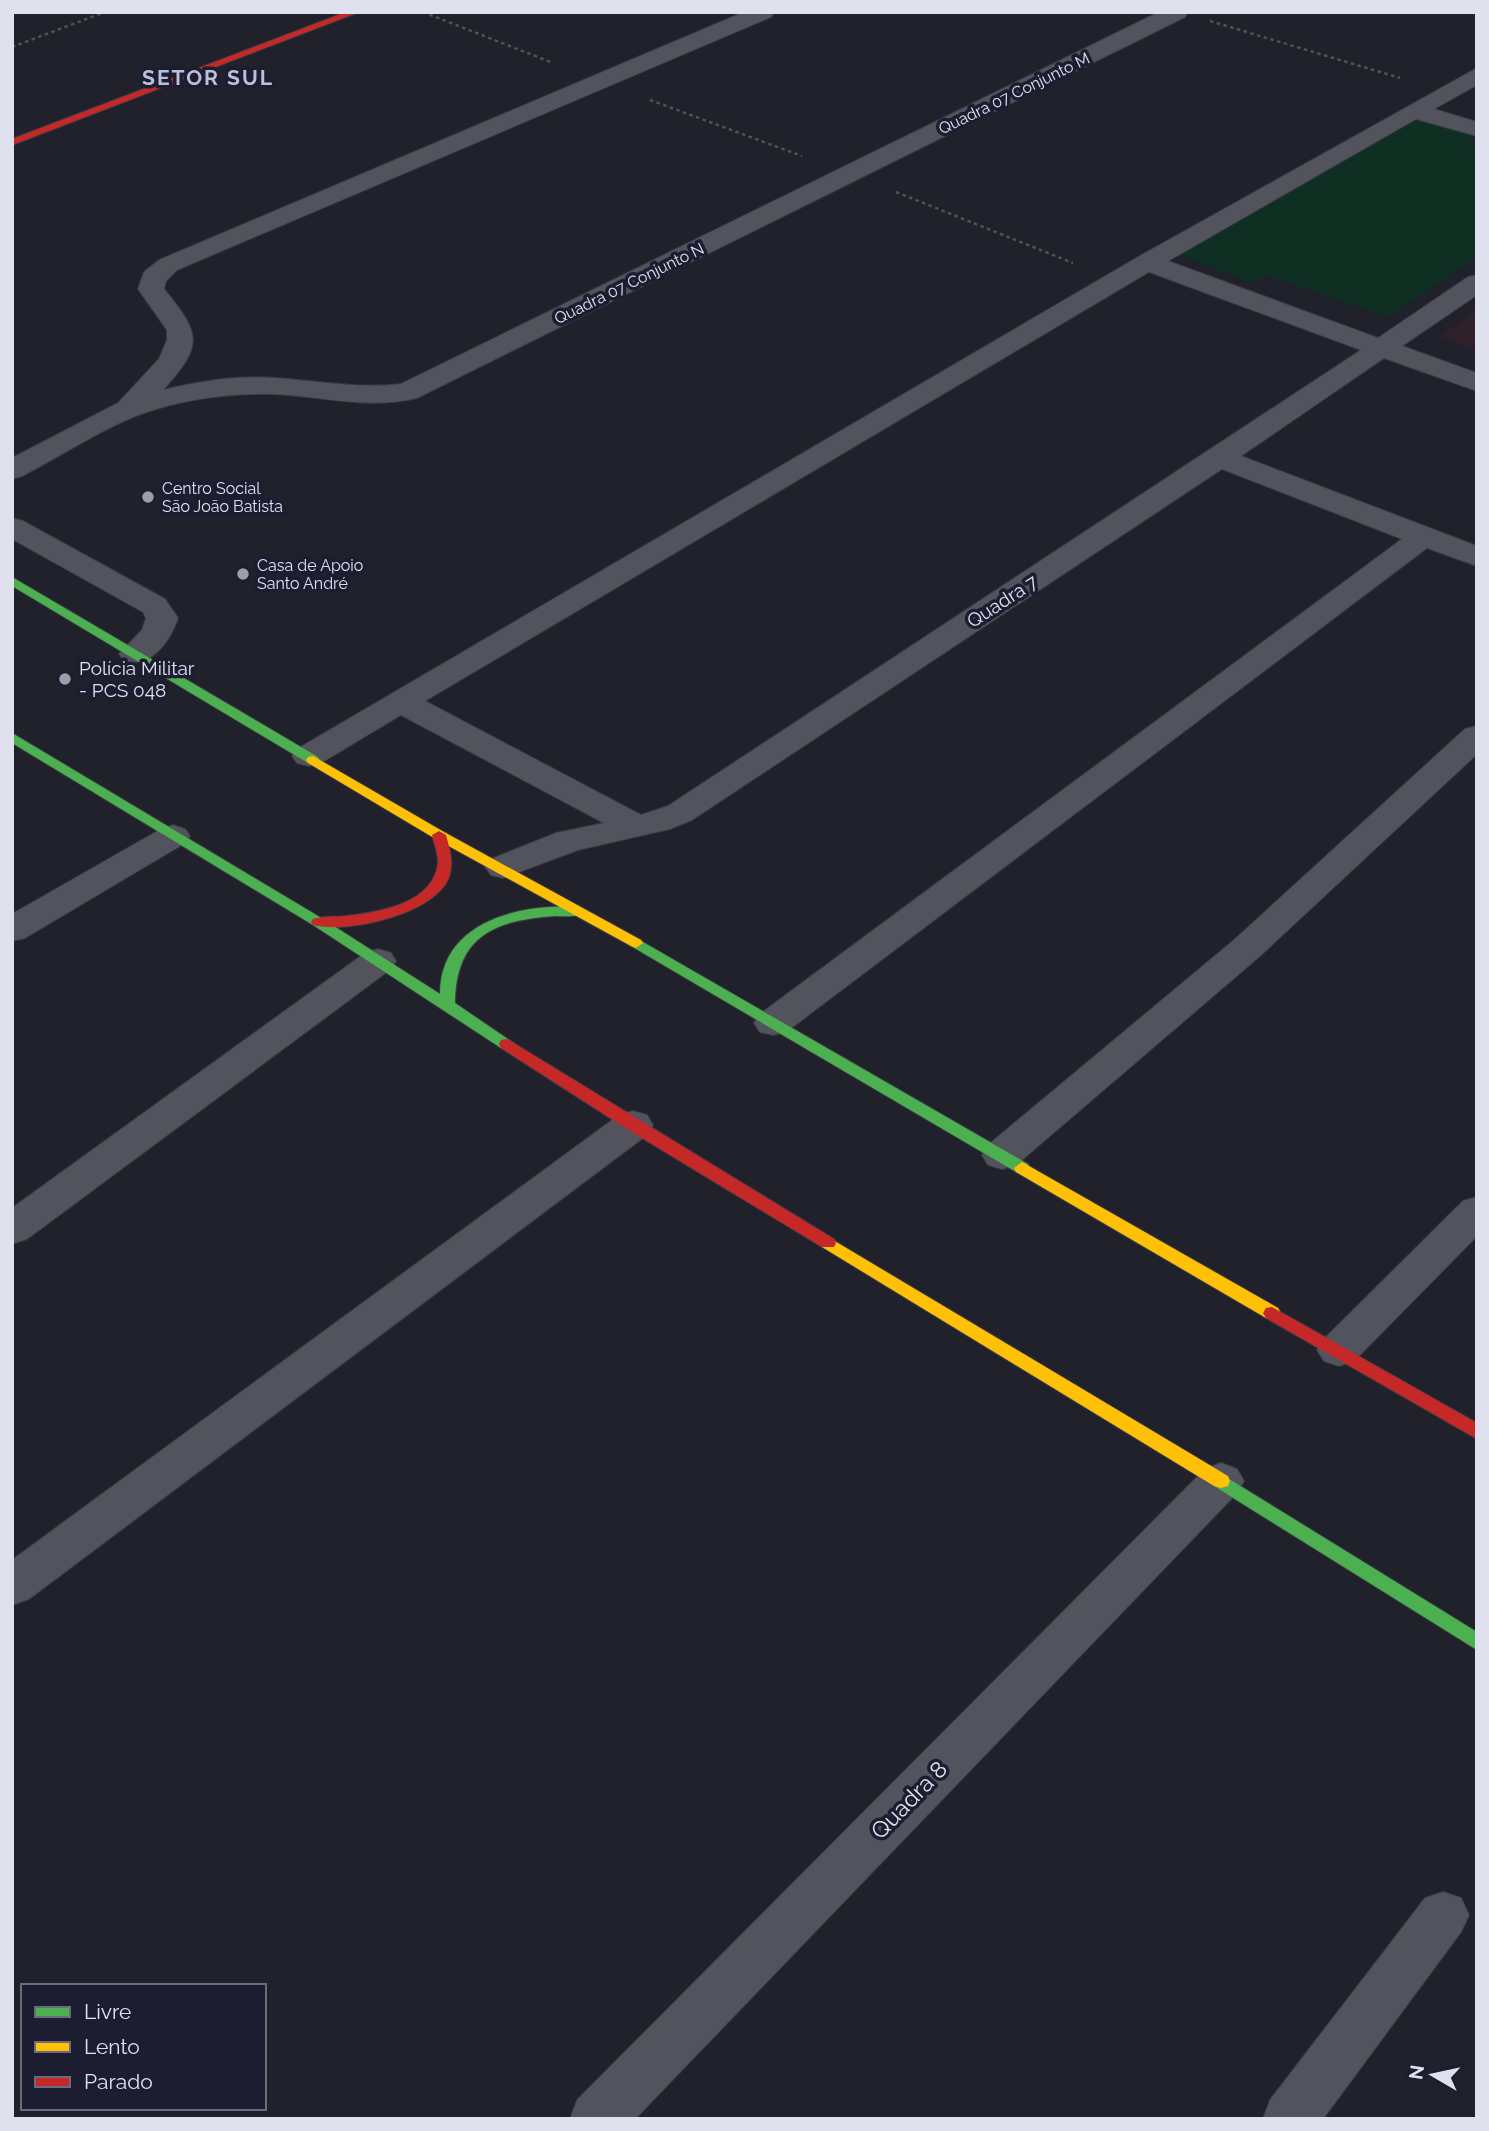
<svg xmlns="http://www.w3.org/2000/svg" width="1489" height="2131" font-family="Raleway,sans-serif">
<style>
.education{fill:#302029}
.green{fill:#0e2f21}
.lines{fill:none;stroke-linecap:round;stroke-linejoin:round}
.street-casing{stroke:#3a3b44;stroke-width:2}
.fast-casing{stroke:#3a3b44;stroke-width:2}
.slow-casing{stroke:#3a3b44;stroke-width:2}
.jam-casing{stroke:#3a3b44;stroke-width:2}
.path{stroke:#505159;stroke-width:2.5;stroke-dasharray:3.5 3.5;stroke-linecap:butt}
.street{fill:#53535d;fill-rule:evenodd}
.fast{fill:#4caf50;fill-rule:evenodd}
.slow{fill:#ffc107;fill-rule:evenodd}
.jam{fill:#c62828;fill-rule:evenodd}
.poi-dot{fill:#9c9eab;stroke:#1c1d31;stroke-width:2.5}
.labels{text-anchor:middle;stroke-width:7;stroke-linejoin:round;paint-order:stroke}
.far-street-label{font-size:16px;fill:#dfe1ef;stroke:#1c1d31}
.far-poi-label{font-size:16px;fill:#dfe1ef;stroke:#1c1d31;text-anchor:start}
.street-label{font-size:19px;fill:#dfe1ef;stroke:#1c1d31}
.poi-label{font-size:19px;fill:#dfe1ef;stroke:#1c1d31;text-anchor:start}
.far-district-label{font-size:21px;font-weight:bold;letter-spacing:2px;fill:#bcbfda;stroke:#1c1d31}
.near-street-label{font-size:23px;fill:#dfe1ef;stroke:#1c1d31}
</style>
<rect width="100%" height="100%" fill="#21212c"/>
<!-- education -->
<polygon class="education" points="1477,311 1477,350 1440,337"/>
<!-- green -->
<polygon class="green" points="1417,116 1477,131 1477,138 1470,144 1477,147 1477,257 1388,317 1267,275 1251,283 1179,254"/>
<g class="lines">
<!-- street casing -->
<g class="street-casing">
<g id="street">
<path d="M744 12H774L771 17 177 270 166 281 164 289C201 334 204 345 163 390 199 381 240 375 276 378 318 381 359 389 401 384L1159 12H1188L1185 17 417 398C368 410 322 396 273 394 229 393 183 399 141 414 103 428 59 457 22 476L12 479V458L118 403 159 359 167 340V330L138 289 144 272 159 260Z"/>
<path d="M1477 68V85L1434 109 1477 122V136L1416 119 1168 261 1378 338 1468 277 1477 275V295L1402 346 1477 373V391L1384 358 1241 456 1477 546V566L1427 548 786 1032 773 1035 760 1032 754 1023 760 1014 1402 539 1222 469 692 820 670 829 578 850 503 878 491 875 485 867 491 859 556 833 604 823 401 715 321 763 309 766 297 763 292 756 297 749 1138 257ZM1149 272 1361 350 668 806 641 815 425 701Z"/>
<path d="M12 518 23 521 165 599 178 618C170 642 151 668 124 661L119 654 142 630 146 618 143 612 12 539Z"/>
<polygon points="1477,726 1477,754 1260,956 1016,1165 1002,1169 988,1165 982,1155 988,1145 1234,940 1465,729"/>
<polygon points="173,825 185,829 190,836 185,843 25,938 12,941 12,914 161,829"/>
<polygon points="378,949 391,953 396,961 391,969 27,1239 12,1244 12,1208 365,953"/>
<polygon points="633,1111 647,1115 653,1125 647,1135 29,1599 12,1605 12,1560 619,1115"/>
<polygon points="1477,1197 1477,1236 1354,1361 1339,1366 1324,1361 1317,1350 1324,1339 1463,1201"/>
<polygon points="1221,1463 1237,1469 1244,1481 1237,1493 635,2119 570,2119 577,2100 1205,1469"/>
<polygon points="1443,1892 1461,1898 1469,1915 1461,1932 1323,2119 1263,2119 1270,2100 1425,1898"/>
</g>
</g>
<!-- fast casing -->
<g class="fast-casing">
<g id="fast">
<polygon points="12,577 318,757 320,760 318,763 308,763 12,586"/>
<path d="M12 733 323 919 440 994C440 932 498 910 550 907 561 907 578 903 586 911 579 918 566 916 556 916 494 920 456 936 455 1003L515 1044 507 1049 501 1048 313 925 12 743Z"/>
<polygon points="636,938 1028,1164 1030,1168 1022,1174 1016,1172 631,946 629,943 631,940"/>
<polygon points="1221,1474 1477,1632 1477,1650 1214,1486 1212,1481 1214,1476"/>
</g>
</g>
<!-- slow casing -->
<g class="slow-casing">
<g id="slow">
<polygon points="313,756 444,832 641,940 643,943 636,948 631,946 434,838 308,763 306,760 308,757"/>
<polygon points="1022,1162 1278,1308 1281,1313 1278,1318 1266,1318 1016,1172 1014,1168"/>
<polygon points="828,1237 1228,1476 1230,1481 1228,1486 1221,1488 1214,1486 822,1247 820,1243 822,1239"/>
</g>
</g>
<!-- jam casing -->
<g class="jam-casing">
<g id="jam">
<polygon points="346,12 359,12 12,145 12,139"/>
<path d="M439 831 446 835C450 850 454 862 449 877 436 914 346 934 313 925L311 922 313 919C323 916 335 917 346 916 379 912 434 904 438 862 438 853 434 843 432 835Z"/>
<polygon points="507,1039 834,1239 836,1243 834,1247 822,1247 627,1129 501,1048 499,1044 501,1040"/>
<polygon points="1272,1307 1477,1423 1477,1439 1266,1318 1263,1313 1266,1308"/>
</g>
</g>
<!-- path -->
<g class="path">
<polyline points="423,12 553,63"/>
<polyline points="1210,21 1400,78"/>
<polyline points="12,47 105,12"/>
<polyline points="650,100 802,156"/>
<polyline points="896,192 1073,263"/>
</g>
<!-- street -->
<use href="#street" class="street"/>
<!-- fast -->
<use href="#fast" class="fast"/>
<!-- slow -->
<use href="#slow" class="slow"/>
<!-- jam -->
<use href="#jam" class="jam"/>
</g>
<!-- markers -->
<g class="poi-dot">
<circle cx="148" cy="497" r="7"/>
<circle cx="243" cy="574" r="7"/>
<circle cx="65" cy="679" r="7"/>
</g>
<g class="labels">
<!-- far-street labels -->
<g class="far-street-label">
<text transform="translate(1014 93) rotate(-26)" y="6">Quadra 07 Conjunto M</text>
<text transform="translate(629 283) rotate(-26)" y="6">Quadra 07 Conjunto N</text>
</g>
<!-- far-poi labels -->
<g class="far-poi-label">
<text x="162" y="494">Centro Social<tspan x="162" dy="18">São João Batista</tspan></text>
<text x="257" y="571">Casa de Apoio<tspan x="257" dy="18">Santo André</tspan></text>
</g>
<!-- street labels -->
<g class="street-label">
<text transform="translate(1002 601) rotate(-33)" y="7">Quadra 7</text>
</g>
<!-- poi labels -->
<g class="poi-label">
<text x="79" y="675">Polícia Militar<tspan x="79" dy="22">- PCS 048</tspan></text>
</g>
<!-- far-district labels -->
<g class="far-district-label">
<text x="208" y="85">SETOR SUL</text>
</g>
<!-- near-street labels -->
<g class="near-street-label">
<text transform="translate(909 1800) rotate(-46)" y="8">Quadra 8</text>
</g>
</g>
<!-- border -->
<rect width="1489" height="2131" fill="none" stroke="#dfe1ef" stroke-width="28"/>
<!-- legend -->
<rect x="21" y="1984" width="245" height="126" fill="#1c1d31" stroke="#6a6b7d" stroke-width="2"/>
<rect x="35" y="2007" width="35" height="10" fill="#4caf50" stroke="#6a6b7d" stroke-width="2"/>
<text x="84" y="2019" font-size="21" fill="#dfe1ef">Livre</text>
<rect x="35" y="2042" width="35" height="10" fill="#ffc107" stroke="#6a6b7d" stroke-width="2"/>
<text x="84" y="2054" font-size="21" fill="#dfe1ef">Lento</text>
<rect x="35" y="2077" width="35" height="10" fill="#c62828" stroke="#6a6b7d" stroke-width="2"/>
<text x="84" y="2089" font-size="21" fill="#dfe1ef">Parado</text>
<!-- north arrow -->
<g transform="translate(1433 2075) rotate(279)" stroke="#1c1d31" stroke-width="5" paint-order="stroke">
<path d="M0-5L12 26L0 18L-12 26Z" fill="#dfe1ef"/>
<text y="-10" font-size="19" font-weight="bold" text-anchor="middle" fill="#dfe1ef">N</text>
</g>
</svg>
